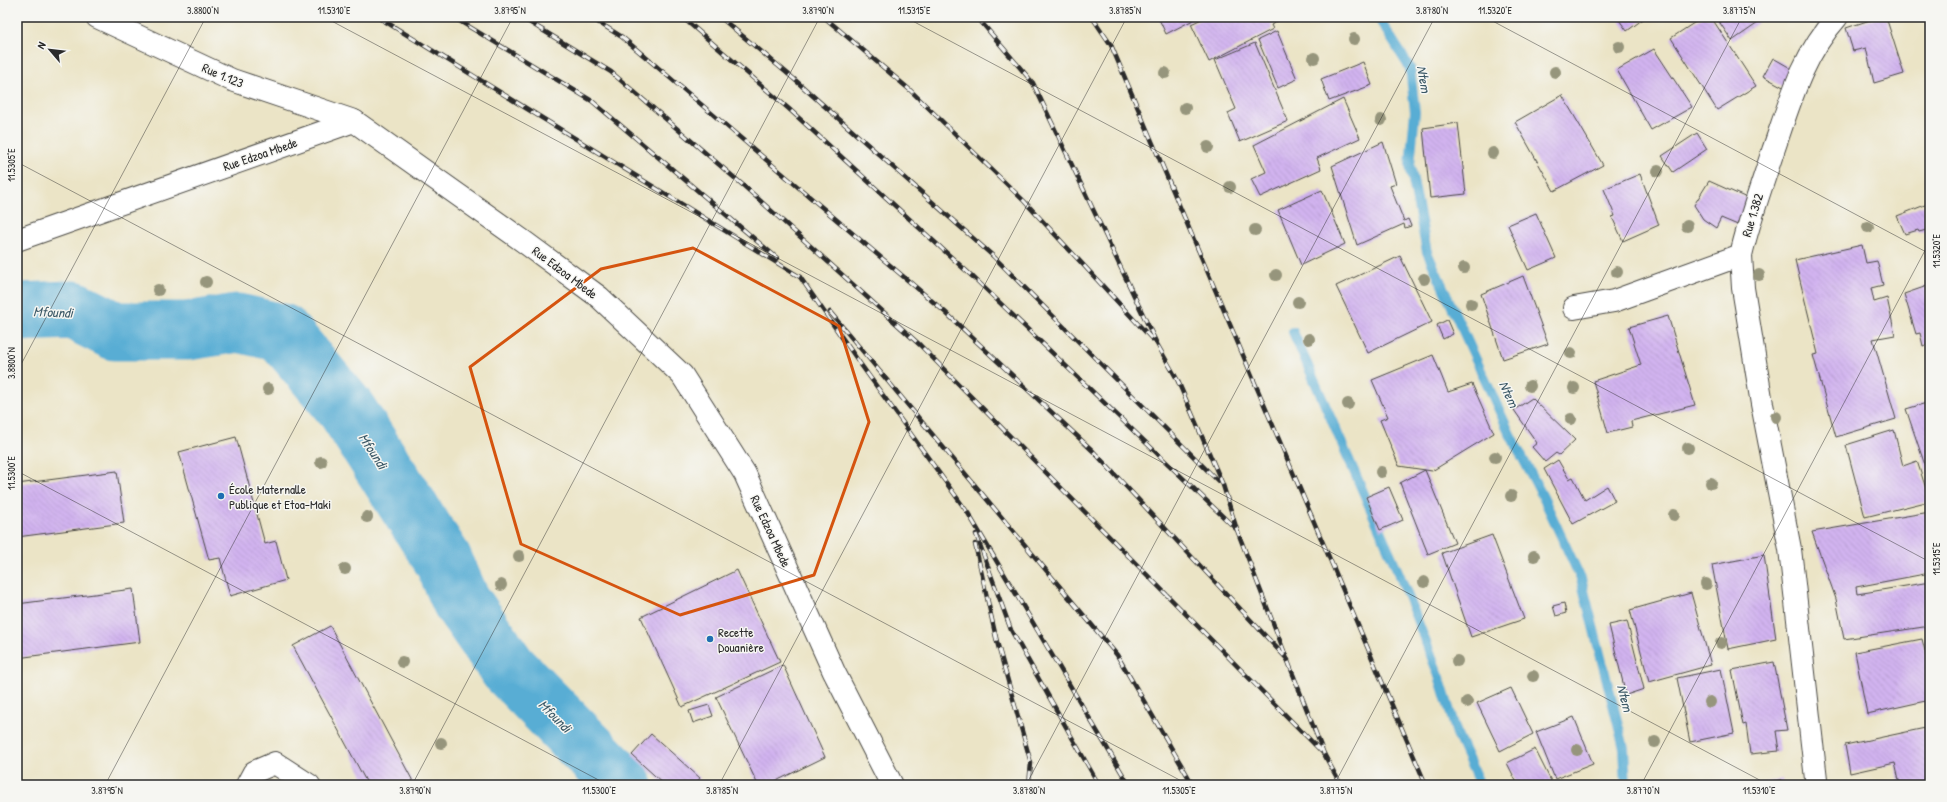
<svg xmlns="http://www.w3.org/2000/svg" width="1947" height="802" font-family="'Patrick Hand',sans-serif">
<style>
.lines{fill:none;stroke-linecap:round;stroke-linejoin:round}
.stream{stroke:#58add4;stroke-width:10}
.river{stroke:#58add4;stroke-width:59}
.building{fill:url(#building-back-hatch)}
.minor-casing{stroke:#484742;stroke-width:24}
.minor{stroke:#fff;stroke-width:22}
.rail-casing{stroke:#2b2b2b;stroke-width:4.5}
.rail{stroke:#f6f6f2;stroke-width:3;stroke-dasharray:9;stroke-linecap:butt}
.tree{fill:#96957b}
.marked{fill:none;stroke:#d5540f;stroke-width:3;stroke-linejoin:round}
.ticks{fill:none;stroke:#2b2b2b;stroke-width:1;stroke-opacity:0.45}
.poi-dot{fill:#1f6fb2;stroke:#f6f6f2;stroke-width:1.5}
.labels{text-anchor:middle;stroke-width:3;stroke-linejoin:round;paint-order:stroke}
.street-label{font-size:13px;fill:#2b2b2b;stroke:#f6f6f2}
.poi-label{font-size:13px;fill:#2b2b2b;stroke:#f6f6f2;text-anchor:start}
.water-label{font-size:14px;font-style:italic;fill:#3b5866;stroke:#f6f6f2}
.neatline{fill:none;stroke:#2b2b2b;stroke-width:1.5}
.ticks-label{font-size:10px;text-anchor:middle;fill:#2b2b2b}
</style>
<defs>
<pattern id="building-back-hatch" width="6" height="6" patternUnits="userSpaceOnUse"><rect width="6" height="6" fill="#d1b3ef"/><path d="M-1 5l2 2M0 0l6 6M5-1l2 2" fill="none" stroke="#b49acd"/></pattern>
</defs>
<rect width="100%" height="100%" fill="#f6f6f2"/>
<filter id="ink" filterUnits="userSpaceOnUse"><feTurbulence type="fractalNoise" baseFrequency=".025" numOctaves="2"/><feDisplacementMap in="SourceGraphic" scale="8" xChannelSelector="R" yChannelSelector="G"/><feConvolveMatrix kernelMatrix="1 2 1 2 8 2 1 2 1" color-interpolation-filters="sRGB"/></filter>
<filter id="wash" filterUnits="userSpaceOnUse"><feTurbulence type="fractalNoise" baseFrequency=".012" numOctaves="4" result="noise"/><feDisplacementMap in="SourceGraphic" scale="16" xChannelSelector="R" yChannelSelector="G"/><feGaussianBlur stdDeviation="0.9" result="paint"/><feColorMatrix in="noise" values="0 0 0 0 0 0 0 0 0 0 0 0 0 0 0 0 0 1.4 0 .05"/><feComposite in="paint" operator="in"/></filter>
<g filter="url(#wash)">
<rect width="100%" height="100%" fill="#ebe4c6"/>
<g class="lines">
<!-- stream -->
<g class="stream">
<polyline points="1378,17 1410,68 1415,112 1410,165 1427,252 1510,434 1543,497 1581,579 1624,748 1626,785"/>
<polyline points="1293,332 1400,576 1439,676 1457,734 1480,785"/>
</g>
<!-- river -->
<polyline class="river" points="17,312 73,310 115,331 187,331 238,323 282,333 346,409 443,560 461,601 508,668 623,785"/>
</g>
<g id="blocks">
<!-- building -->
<g class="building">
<polygon points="1158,17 1199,17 1166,34"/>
<polygon points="1206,17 1284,17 1271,25 1273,29 1209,62 1191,24"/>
<polygon points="1617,17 1646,17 1627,31"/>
<polygon points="1703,17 1711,17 1756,86 1717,110 1671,38"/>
<polygon points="1716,17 1754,17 1758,23 1732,41"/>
<polygon points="1879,17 1886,17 1904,74 1874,83 1866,48 1853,51 1846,28"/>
<polygon points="1277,31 1297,79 1278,88 1258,40"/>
<polygon points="1255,43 1288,121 1240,142 1228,113 1236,109 1215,60"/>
<polygon points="1654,49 1692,107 1651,130 1617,70"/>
<polygon points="1773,58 1794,70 1785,88 1763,76"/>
<polygon points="1363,62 1372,85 1329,101 1321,79"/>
<polygon points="1562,95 1603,165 1554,191 1515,122"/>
<polygon points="1343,99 1360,138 1317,158 1321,169 1260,197 1251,179 1266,172 1254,145"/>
<polygon points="1458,123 1466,194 1430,198 1423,128"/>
<polygon points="1697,133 1707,149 1673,172 1662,156"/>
<polygon points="1383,142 1396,184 1390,186 1404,221 1408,219 1411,226 1405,228 1404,224 1357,245 1332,166"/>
<polygon points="1640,174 1659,225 1623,241 1612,217 1615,216 1604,189"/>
<polygon points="1930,176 1930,192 1925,178"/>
<polygon points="1709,181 1749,199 1740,226 1721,218 1716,228 1703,219 1694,205"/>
<polygon points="1322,190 1345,244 1301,265 1278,210"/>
<polygon points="1930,203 1930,229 1919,232 1918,230 1905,234 1897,216"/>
<polygon points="1536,213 1556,258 1528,270 1508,225"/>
<polygon points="1862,245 1866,263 1877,261 1883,285 1871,288 1874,302 1887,298 1895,335 1873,339 1896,419 1836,437 1813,355 1818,354 1795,260"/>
<polygon points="1400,256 1432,322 1368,353 1336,286"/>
<polygon points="1523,276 1548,344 1503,359 1481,294"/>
<polygon points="1930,285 1930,343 1923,346 1920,333 1916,334 1904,294"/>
<polygon points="1668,316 1695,405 1631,421 1632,427 1608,433 1593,381 1641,365 1629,327"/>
<polygon points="1447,320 1453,334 1443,339 1437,325"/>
<polygon points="1433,355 1448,392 1472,384 1494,433 1432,471 1399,466 1380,420 1388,417 1372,380"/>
<polygon points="1532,398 1575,440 1559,455 1556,453 1545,462 1532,447 1537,443 1514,410"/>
<polygon points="1930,402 1930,480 1906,409"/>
<polygon points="1894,430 1903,466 1917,461 1930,501 1865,517 1846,445"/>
<polygon points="236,437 265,544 276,541 286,580 230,596 220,558 209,560 179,452"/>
<polygon points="1558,460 1569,479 1573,477 1585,500 1607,486 1615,501 1573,524 1544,469"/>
<polygon points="1425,470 1455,543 1428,554 1400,483"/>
<polygon points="117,471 124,523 17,537 17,484"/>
<polygon points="1389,487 1403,520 1380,530 1366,497"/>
<polygon points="1930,512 1930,573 1856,587 1857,594 1930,582 1930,626 1844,639 1836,599 1812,532"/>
<polygon points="1492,535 1524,619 1471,637 1442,553"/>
<polygon points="1764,555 1776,639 1728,649 1712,565"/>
<polygon points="737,570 780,662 682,707 641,617"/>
<polygon points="133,589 140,642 17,658 17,604"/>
<polygon points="1691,593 1711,665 1649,682 1630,610"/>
<polygon points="1564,603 1566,613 1556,616 1553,606"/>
<polygon points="1627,621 1644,689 1626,695 1609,625"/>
<polygon points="330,626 382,723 415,785 368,785 293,646"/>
<polygon points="1922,639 1930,671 1930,700 1867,714 1855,652"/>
<polygon points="1774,662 1787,730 1776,731 1779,751 1750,754 1746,724 1743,725 1732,670"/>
<polygon points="783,665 825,757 768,785 758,785 716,697"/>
<polygon points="1721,669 1734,733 1690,742 1677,678"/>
<polygon points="1511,688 1533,734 1500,751 1477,703"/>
<polygon points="709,705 713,716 693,723 689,711"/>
<polygon points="1574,717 1593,764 1555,779 1536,732"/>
<polygon points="1930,727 1930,785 1900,785 1895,763 1850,773 1845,745"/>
<polygon points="651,734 700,778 695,785 665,785 632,755"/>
<polygon points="1535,749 1552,783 1518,785 1507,763"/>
<polygon points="1782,780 1783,785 1753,785 1753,784"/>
</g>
</g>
</g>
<g filter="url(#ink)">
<use href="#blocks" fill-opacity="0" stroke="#484742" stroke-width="1"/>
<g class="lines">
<!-- minor casing -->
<g class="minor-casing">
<g id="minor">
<polyline points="97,17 232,80 354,121"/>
<polyline points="17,240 354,121 523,241 599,297 682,375 745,474 834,672 892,785"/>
<polyline points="1741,255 1743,288 1762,404 1790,549 1816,779"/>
<path d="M1574 308 1614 301 1741 255C1749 220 1762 185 1773 151 1790 102 1802 56 1837 17"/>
<polyline points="247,785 254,772 275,763 309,785"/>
</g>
</g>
<!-- minor -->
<use href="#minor" class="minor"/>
<!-- rail casing -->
<g class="rail-casing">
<g id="rail">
<polyline points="378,17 800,277 859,362 968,513 1129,785"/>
<polyline points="453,17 592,101 777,258"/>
<polyline points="521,17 611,72 744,186 920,345 1324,754"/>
<polyline points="590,17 622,37 945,312 1093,451 1288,660"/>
<polyline points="682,17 789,109 973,277 1236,529"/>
<polyline points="720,17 794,79 993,256 1218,481"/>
<polyline points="824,17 910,90 1024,201 1152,339"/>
<polyline points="977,17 1033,83 1157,344 1177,379 1223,485 1237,530 1324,754 1341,785"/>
<polyline points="1092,17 1111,45 1426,785"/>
<polyline points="830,312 1117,655 1193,785"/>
<polyline points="976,534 1011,630 1099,785"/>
<polyline points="975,544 997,642 1031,763 1029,785"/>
</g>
</g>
<!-- rail -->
<use href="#rail" class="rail"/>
</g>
<!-- trees -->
<g class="tree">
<circle cx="1354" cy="39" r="6"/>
<circle cx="1619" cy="47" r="6"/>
<circle cx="1314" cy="58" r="6"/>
<circle cx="1555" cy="72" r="6"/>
<circle cx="1165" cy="73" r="6"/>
<circle cx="1185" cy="108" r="6"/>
<circle cx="1381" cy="120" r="6"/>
<circle cx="1208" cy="147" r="6"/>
<circle cx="1493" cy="153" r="6"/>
<circle cx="1658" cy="171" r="6"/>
<circle cx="1230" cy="187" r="6"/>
<circle cx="1687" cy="226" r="6"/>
<circle cx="1868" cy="227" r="6"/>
<circle cx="1255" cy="230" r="6"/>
<circle cx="1464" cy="268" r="6"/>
<circle cx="1617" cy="272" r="6"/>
<circle cx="1276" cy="275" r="6"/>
<circle cx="1759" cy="275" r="6"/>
<circle cx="1424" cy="279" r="6"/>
<circle cx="206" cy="282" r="6"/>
<circle cx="158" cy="290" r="6"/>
<circle cx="1298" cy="302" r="6"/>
<circle cx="1471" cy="304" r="6"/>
<circle cx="1309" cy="339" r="6"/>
<circle cx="1571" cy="353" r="6"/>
<circle cx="1530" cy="386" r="6"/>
<circle cx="1574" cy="388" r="6"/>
<circle cx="268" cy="389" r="6"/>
<circle cx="1348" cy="404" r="6"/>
<circle cx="1776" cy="417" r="6"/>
<circle cx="1571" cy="419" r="6"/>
<circle cx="1688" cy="448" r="6"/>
<circle cx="1495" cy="457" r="6"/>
<circle cx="321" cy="462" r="6"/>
<circle cx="1381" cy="472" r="6"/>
<circle cx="1711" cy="483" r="6"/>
<circle cx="1511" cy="496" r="6"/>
<circle cx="1674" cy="515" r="6"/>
<circle cx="367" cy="517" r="6"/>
<circle cx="519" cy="556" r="6"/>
<circle cx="1534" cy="556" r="6"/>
<circle cx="345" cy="569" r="6"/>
<circle cx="1424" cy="582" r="6"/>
<circle cx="1706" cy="584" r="6"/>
<circle cx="501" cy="585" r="6"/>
<circle cx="1721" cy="643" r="6"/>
<circle cx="1457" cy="661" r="6"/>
<circle cx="402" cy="662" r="6"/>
<circle cx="1533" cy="676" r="6"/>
<circle cx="1467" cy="702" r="6"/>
<circle cx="1710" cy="702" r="6"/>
<circle cx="1655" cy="742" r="6"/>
<circle cx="441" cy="743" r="6"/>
<circle cx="1577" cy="750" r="6"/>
</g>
</g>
<!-- marked area -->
<path class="marked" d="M693 248 839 326 869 422 814 575 680 615 521 544 470 367 601 269Z"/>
<!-- ticks -->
<path class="ticks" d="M324 17 1769 785M905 17 1930 562M1485 17 1930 254M17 162 1189 785M17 372 206 17M17 471 608 785M17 779 28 785M105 785 513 17M412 785 820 17M719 785 1127 17M1026 785 1435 17M1334 785 1742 17M1641 785 1930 241"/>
<!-- markers -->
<g class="poi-dot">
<circle cx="221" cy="496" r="4"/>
<circle cx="710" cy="639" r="4"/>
</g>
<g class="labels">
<!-- street labels -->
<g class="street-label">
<text transform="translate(223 75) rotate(23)" y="5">Rue 1.123</text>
<text transform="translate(260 154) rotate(-19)" y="5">Rue Edzoa Mbede</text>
<text transform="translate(1752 215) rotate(-73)" y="5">Rue 1.382</text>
<text transform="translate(565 272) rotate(37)" y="5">Rue Edzoa Mbede</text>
<text transform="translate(771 531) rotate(65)" y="5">Rue Edzoa Mbede</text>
</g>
<!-- poi labels -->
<g class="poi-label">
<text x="229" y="494">École Maternalle<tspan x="229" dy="15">Publique et Etoa-Maki</tspan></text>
<text x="718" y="637">Recette<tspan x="718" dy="15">Douanière</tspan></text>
</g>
<!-- water labels -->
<g class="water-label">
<text transform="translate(1424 79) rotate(80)" y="5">Ntem</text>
<text transform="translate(53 312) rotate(2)" y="5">Mfoundi</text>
<text transform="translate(1509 394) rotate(65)" y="5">Ntem</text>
<text transform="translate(373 451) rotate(57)" y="5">Mfoundi</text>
<text transform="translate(1625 698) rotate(76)" y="5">Ntem</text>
<text transform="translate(555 716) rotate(45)" y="5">Mfoundi</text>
</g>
</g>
<!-- margin -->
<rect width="1947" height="802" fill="none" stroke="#f6f6f2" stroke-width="44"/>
<!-- north arrow -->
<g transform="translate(50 50) rotate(298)" stroke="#f6f6f2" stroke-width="3" paint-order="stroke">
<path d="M0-3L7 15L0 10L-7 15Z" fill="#2b2b2b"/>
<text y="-6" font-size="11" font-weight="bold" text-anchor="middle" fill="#2b2b2b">N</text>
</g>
<rect x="22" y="22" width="1903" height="758" class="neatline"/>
<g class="ticks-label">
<text x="203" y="14">3.8800°N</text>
<text x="334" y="14">11.5310°E</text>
<text x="510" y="14">3.8795°N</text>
<text x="818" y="14">3.8790°N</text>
<text x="914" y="14">11.5315°E</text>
<text x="1125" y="14">3.8785°N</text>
<text x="1432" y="14">3.8780°N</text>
<text x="1495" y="14">11.5320°E</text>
<text x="1739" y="14">3.8775°N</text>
<text transform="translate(11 165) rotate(-90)" y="4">11.5305°E</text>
<text transform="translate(1936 251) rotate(-90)" y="4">11.5320°E</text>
<text transform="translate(11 363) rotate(-90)" y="4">3.8800°N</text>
<text transform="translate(11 473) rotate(-90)" y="4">11.5300°E</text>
<text transform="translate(1936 559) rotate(-90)" y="4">11.5315°E</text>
<text x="107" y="794">3.8795°N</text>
<text x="415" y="794">3.8790°N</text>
<text x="599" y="794">11.5300°E</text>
<text x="722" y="794">3.8785°N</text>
<text x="1029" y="794">3.8780°N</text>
<text x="1179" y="794">11.5305°E</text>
<text x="1336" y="794">3.8775°N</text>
<text x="1643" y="794">3.8770°N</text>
<text x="1759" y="794">11.5310°E</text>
</g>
</svg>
